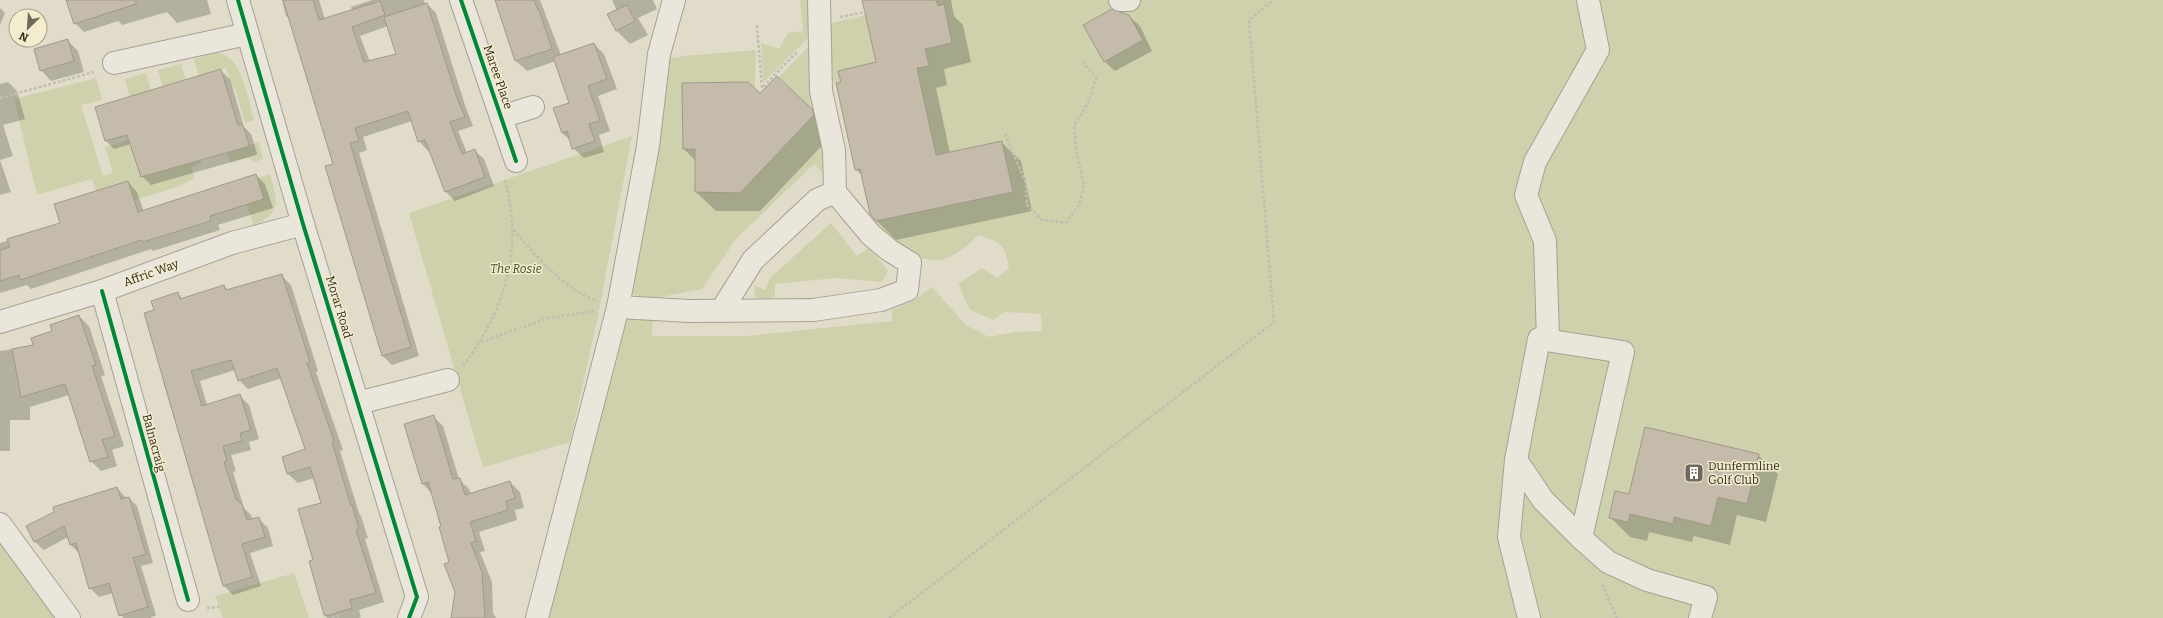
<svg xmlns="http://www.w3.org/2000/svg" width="2163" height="618" font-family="Bitter,serif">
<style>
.green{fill:#ced1ac;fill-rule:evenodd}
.shadow{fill:#0003;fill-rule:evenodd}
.building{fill:#c5bbaa;stroke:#a19889}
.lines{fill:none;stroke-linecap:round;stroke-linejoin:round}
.minor-casing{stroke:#a6a193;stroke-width:24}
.path{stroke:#c2bdb3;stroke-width:2.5;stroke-dasharray:3 2;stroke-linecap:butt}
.minor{stroke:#eae6db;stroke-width:22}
.cycleway-casing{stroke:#f3eccf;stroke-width:6}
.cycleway{stroke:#00873e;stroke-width:4}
.labels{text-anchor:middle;stroke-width:3;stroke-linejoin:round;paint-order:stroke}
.street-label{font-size:12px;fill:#332a1c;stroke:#f3eccf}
.park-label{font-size:12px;font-style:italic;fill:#404f24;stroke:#f3eccf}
.poi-label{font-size:12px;fill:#332a1c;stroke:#f3eccf;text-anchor:start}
</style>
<rect width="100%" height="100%" fill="#e1dcc9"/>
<!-- green -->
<g class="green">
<polygon points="800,0 811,0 810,36 763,83 761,43 779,49 788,33 803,31"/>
<path d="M936 0H2163V618H548L623 318 653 320 652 336H746L892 321V310L913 301 932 287 966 325 989 337 1014 332 1042 331 1041 314 1005 312 993 320 970 310 958 284 982 268 997 278 1009 268C1005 243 1000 242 978 235 934 282 911 255 872 222L1013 191 1001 141 936 155 917 68 929 66 925 49 952 43 944 4 938 6ZM1115 8 1129 15 1142 40 1104 62 1083 25Z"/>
<polygon points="866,15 876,62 839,71 841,81 834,83 827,24"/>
<polygon points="813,42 819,124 828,178 814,164 736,239 702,289 651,299 633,294 629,275 663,58 676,58 684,56 756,50 755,89 748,82 682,83 683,149 695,149 695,192 740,193 816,113 779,77"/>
<path d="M215 53C242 52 248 99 254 120L245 123 234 86H232L226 68 199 76 194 59Z"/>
<polygon points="181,64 186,81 163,87 158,70"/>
<polygon points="146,73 151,91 130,98 125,79"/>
<polygon points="96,78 102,100 81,105 103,176 113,173 105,147 129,140 137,166 197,149 201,163 191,167 195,178 180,186 135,200 128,181 117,184 101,207 92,179 37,195 14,99"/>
<polygon points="632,136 597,321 570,442 483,467 409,213"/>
<polygon points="259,142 263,159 255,162 248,158 230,163 227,152"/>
<path d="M270 174C277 200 283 213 254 225L246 204 257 178Z"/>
<polygon points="831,223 857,256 869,247 888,271 882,282 836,278 775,284 775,297 763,301 755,296 754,285 765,290 770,278"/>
<polygon points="0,542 55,618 0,618"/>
<polygon points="294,573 309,618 223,618 215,596"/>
</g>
<!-- shadow -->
<g class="shadow">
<polygon points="67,0 207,0 211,14 177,23 167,12 122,25 118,21 84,32 75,23"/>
<path d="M282 0H319L325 19 352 11 351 7 372 0H424L425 5 427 4 436 13 465 105 473 126 458 131 467 153 474 150 484 159 494 186 455 201 446 192 430 150 428 151 419 141 412 121 363 137 367 150 359 153 419 356 392 365 383 356 327 167 334 165 311 86 308 83 290 19 286 16ZM388 26 398 54 370 62 360 36Z"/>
<polygon points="496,0 540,0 561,55 594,44 604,54 617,89 598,96 610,131 599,135 604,152 584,158 573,148 571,141 562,133 571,103 556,61 527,71 516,61"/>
<polygon points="612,0 653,0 657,9 638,18 648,35 630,44 616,30 617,11"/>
<polygon points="863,0 951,0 954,16 963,25 971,62 944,69 947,85 936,88 950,153 1001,142 1021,161 1032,211 896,240 877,221 863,176 856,170 842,83 877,63"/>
<polygon points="0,8 5,13 0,25"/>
<polygon points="1129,16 1140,26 1152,51 1115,71 1104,61"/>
<polygon points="67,40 78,51 84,72 51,81 41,70"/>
<polygon points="221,71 230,79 244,127 251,134 257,153 256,155 151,185 142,176 131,144 114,149 106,141"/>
<polygon points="8,82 17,91 25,119 3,125 13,156 0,160 11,192 0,195 0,84"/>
<polygon points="812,110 831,130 832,135 760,211 716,211 696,192 696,161 684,149"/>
<polygon points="256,175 265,184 273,208 218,225 220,230 153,251 151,249 31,289 27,285 0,293 0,243 61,224 128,182 137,192 144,212"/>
<polygon points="281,275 291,285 318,371 316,372 343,450 340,451 359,513 361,516 368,538 365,539 384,602 359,610 361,617 359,618 328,618 325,616 310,562 315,560 322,504 314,478 298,483 288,474 283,457 306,450 282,378 248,389 239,380 235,370 200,381 207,405 239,395 249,405 259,439 249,442 251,450 231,455 236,471 233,472 244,508 251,515 253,520 258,518 268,528 273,546 250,553 261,586 233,595 224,586 163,381 165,381 156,310 177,293 183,299 224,286 228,290"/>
<polygon points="79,316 89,326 105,375 101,376 124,446 112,450 117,466 101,471 91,461 69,395 30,407 30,420 10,420 10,451 0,451 0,351 34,346"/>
<polygon points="433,416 443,426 459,479 469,489 471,494 510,482 520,492 524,508 515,510 517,520 479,532 485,551 480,552 492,582 493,613 496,618 452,618 456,592 450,563 432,494 423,484"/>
<polygon points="1758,455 1778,474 1766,522 1737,515 1730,545 1694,536 1692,542 1649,532 1647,541 1630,537 1610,517 1630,495"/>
<polygon points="117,488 126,498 129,498 137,506 153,563 141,566 156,615 150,618 123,618 113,593 99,597 90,588 79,553 70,544 68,537 44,550 35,542 28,527"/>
</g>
<!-- building -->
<g class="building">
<polygon points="66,0 136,0 136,4 74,24"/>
<polygon points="283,0 313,0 319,20 380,1 385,15 352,27 364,62 396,54 384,17 427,3 456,95 465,117 450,122 462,154 475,149 485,177 445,192 425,140 418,142 408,111 355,128 359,141 350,143 411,347 382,356 325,166 333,164"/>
<polygon points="495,0 534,0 538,10 539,10 552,49 515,61"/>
<polygon points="862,0 936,0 938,6 944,4 952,43 925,49 929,66 917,68 936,155 1002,141 1013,192 876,221 870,214 860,169 855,170 836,83 841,82 838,71 876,62"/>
<polygon points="627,5 635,21 616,31 607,14"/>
<polygon points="1112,9 1129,15 1143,40 1104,62 1083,25"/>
<polygon points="68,39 74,61 40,71 34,49"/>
<polygon points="594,43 607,79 588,86 600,121 589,124 595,141 572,149 567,131 562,133 553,108 569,103 553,57"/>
<polygon points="221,69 238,125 242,124 246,134 249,144 247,147 141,177 127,135 105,141 95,107"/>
<polygon points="777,76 812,109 814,115 740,193 695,192 695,149 683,149 682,83 748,82 760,93"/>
<polygon points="256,174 264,199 210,216 211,221 143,242 142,240 20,280 19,275 0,281 0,250 10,247 7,239 60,223 54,204 128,181 138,212"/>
<polygon points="282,274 310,362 307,363 334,441 332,442 351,506 352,505 359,529 356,530 376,593 350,600 352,608 330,615 324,615 309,561 313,560 298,509 321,503 310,467 287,474 282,457 305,449 277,368 238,381 231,360 191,371 202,406 240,394 251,430 240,433 242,441 223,446 227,461 224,462 236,499 242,504 247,520 259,517 265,537 242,544 252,577 223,586 144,313 154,310 151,301 178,292 180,299 224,285 226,290"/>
<polygon points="79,315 96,365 92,366 115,436 102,440 108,457 90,462 65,384 21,397 12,349 33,345 31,338 52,331 50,325"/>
<polygon points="434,415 453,479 460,478 465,495 510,481 515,498 506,501 508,510 470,522 476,541 471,543 482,572 485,618 451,618 455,592 444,564 449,562 439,527 441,526 428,482 422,484 404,424"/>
<polygon points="1645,427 1759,454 1747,504 1718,497 1711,526 1674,517 1673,524 1630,514 1628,522 1609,518 1615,491 1629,494"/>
<polygon points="117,487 121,499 129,497 146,554 133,558 148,607 119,616 109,583 89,589 76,543 70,545 64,526 34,542 26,526 54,512 53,507"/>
</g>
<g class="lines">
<!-- minor casing -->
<g class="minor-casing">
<g id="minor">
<polyline points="238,0 303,224 417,597 409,618"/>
<polyline points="461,0 516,161"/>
<polyline points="1120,0 1129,0"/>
<polyline points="114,63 247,34"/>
<polyline points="501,117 533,107"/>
<polyline points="102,291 188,600"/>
<polyline points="618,307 690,311 813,310 881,300 907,290 910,263 889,250 871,235 835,192 834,150 821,91 819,0"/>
<polyline points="721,311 753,260 817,200 835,192"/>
<polyline points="0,322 102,291 232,243 303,224"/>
<polyline points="1548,340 1545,241 1526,195 1535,162 1598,50 1588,0"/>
<polyline points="358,403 448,380"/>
<polyline points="1516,460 1543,500 1581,538"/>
<polyline points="0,524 69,618"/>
<polyline points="537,618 618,307 648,146 659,54 674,0"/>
<polyline points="1529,618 1509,537 1516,460 1539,339 1623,352 1581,538 1608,562 1647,580 1706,597 1700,618"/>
</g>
</g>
<!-- path -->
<g class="path">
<polyline points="840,17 865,12"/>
<polyline points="757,25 762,88 797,52"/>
<polyline points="0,98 94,72"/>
<polyline points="1005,134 1026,183 1027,205 1042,220 1066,223 1079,205 1084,185 1077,155 1074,126 1088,103 1096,78 1081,60"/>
<path d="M514 230C536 256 565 291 598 301"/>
<polyline points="481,342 548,318 595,311"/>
<path d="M463 366C505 310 524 249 505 180"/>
<polyline points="1602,584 1617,618"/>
<polyline points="207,608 219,607"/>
<polyline points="332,618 338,616 339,618"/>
<polyline points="889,618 1274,322 1249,20 1273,0"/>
</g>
<!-- minor -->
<use href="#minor" class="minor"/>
<!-- cycleway casing -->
<g class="cycleway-casing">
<g id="cycleway">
<polyline points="238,0 303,224 417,597 409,618"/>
<polyline points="461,0 516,161"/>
<polyline points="102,291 188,600"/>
</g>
</g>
<!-- cycleway -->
<use href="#cycleway" class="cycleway"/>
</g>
<!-- icons -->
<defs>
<g id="building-square" transform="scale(1)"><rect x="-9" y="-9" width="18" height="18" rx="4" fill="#706859" stroke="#f3eccf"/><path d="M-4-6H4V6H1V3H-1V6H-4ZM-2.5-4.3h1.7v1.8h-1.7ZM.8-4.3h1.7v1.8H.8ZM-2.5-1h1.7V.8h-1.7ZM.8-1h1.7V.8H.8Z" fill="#fff"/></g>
</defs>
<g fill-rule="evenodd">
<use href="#building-square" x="1694" y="473"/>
</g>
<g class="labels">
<!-- street labels -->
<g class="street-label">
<text transform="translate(498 77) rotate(71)" y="4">Maree Place</text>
<text transform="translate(151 273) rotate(-20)" y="4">Affric Way</text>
<text transform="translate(339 307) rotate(73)" y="4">Morar Road</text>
<text transform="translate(154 443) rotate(75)" y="4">Balnacraig</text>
</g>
<!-- park labels -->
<g class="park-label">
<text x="516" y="273">The Rosie</text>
</g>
<!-- poi labels -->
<g class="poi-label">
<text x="1708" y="470">Dunfermline<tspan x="1708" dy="14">Golf Club</tspan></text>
</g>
</g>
<!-- north arrow -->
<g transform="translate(28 28) rotate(205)"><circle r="19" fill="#f3eccf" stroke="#a69e87"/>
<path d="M0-3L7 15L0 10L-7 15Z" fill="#706859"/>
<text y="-6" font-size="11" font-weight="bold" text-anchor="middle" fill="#332a1c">N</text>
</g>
</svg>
